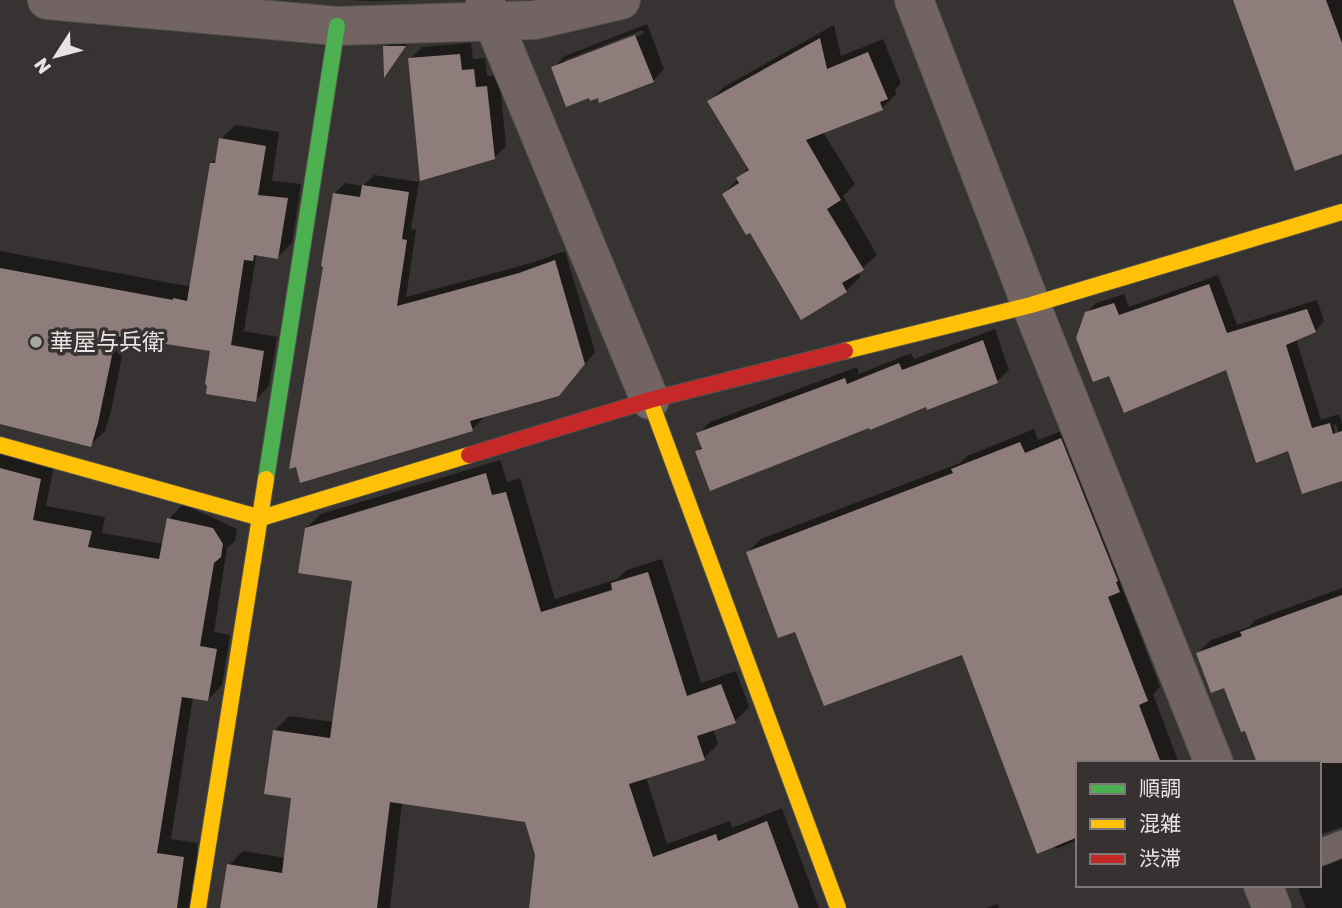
<svg xmlns="http://www.w3.org/2000/svg" width="1342" height="908" font-family="Rubik,'Noto Sans JP',sans-serif">
<style>
.shadow{fill:#0007;fill-rule:evenodd}
.building{fill:#8f7d7b}
.lines{fill:none;stroke-linecap:round;stroke-linejoin:round}
.lane-casing{stroke:#514f4f;stroke-width:28}
.street-casing{stroke:#514f4f;stroke-width:40}
.fast-casing{stroke:#514f4f;stroke-width:18}
.slow-casing{stroke:#514f4f;stroke-width:18}
.jam-casing{stroke:#514f4f;stroke-width:18}
.lane{stroke:#726462;stroke-width:26}
.street{stroke:#726462;stroke-width:38}
.fast{stroke:#4caf50;stroke-width:16}
.slow{stroke:#ffc107;stroke-width:16}
.jam{stroke:#c62828;stroke-width:16}
.poi-dot{fill:#a9a6a5;stroke:#373231;stroke-width:2.5}
.labels{text-anchor:middle;stroke-width:7;stroke-linejoin:round;paint-order:stroke}
.poi-label{font-size:23px;fill:#e7e4e3;stroke:#373231;text-anchor:start}
</style>
<rect width="100%" height="100%" fill="#363332"/>
<!-- shadow -->
<g class="shadow">
<polygon points="348,0 415,0 372,1"/>
<polygon points="1234,0 1342,0 1342,152"/>
<path d="M647 24 664 69 653 81 599 96 553 68 565 56ZM643 30 644 34 565 64V60Z"/>
<polygon points="834,25 841,56 883,39 901,83 895,90 896,94 882,108 823,132 855,184 843,196 877,255 858,272 860,277 846,291 751,230 724,194 749,167 710,101 724,87"/>
<polygon points="391,41 409,41 386,74 385,47"/>
<polygon points="471,43 473,59 485,58 487,76 499,75 506,146 494,158 410,59 422,47"/>
<polygon points="235,125 279,132 272,181 301,184 292,243 278,257 258,254 256,257 244,331 277,337 269,386 255,400 212,349 126,336 112,407 105,431 90,445 0,422 0,251 187,286 192,285 212,163 218,157 221,139"/>
<polygon points="374,175 419,182 411,229 416,230 406,297 531,263 565,251 595,352 559,395 482,416 482,419 472,429 325,265 335,193 345,183 363,186"/>
<polygon points="1218,275 1237,325 1317,300 1324,321 1315,331 1296,339 1321,420 1339,414 1342,423 1342,443 1336,424 1333,425 1342,454 1342,479 1289,449 1227,368 1086,313 1096,303 1124,294 1129,307"/>
<polygon points="995,329 1009,370 997,381 796,454 697,452 703,445 698,434 710,422 857,367 859,374 911,353 914,359"/>
<polygon points="1074,426 1132,577 1122,587 1160,687 1153,694 1179,763 1078,763 1078,840 1056,849 963,653 796,629 748,552 761,539 960,463 967,456 1034,429 1038,440"/>
<polygon points="0,447 54,465 46,506 105,517 102,533 164,544 169,519 183,504 237,529 235,541 227,548 214,632 230,635 222,685 208,700 193,697 171,839 197,843 196,908 0,908"/>
<polygon points="500,460 507,482 520,478 555,599 617,579 627,570 662,559 701,683 736,671 749,707 735,721 713,728 718,744 704,758 646,777 667,844 730,821 732,828 782,808 819,908 530,908 537,855 526,821 402,802 390,908 222,908 229,865 243,851 286,858 293,797 275,730 289,716 334,722 354,580 306,528 321,514"/>
<polygon points="1342,588 1342,827 1319,835 1319,763 1246,729 1225,686 1198,653 1211,640 1249,627 1255,620"/>
<polygon points="1319,849 1342,854 1342,908 1306,908 1297,885 1319,885"/>
<polygon points="997,904 999,908 986,908"/>
</g>
<!-- building -->
<g class="building">
<polygon points="1233,0 1326,0 1342,43 1342,154 1295,171"/>
<polygon points="635,35 654,82 599,103 598,98 590,101 589,98 566,107 551,67"/>
<polygon points="820,38 827,69 868,52 888,99 880,102 883,110 806,140 841,200 827,209 864,270 842,283 847,292 801,320 750,233 746,235 722,194 739,183 736,178 749,170 707,101"/>
<polygon points="383,46 406,46 384,78"/>
<polygon points="460,54 462,70 474,69 476,87 487,86 495,159 420,181 408,58"/>
<polygon points="219,138 266,146 258,195 288,198 278,259 254,255 253,261 244,260 231,345 264,351 256,402 206,394 207,386 205,384 210,351 116,336 98,423 91,447 0,424 0,268 173,300 173,298 187,301 210,163 215,163"/>
<polygon points="362,185 409,192 402,239 407,240 397,306 519,273 555,260 585,364 559,396 470,421 473,431 300,483 296,467 289,469 323,267 321,266 333,193 360,197"/>
<polygon points="1209,284 1227,333 1307,309 1316,332 1286,345 1312,428 1330,423 1333,434 1342,431 1342,481 1302,494 1288,451 1256,463 1226,370 1124,413 1109,376 1093,382 1076,338 1085,312 1114,303 1119,315"/>
<polygon points="983,340 998,383 927,410 926,407 870,430 869,428 710,491 695,451 702,449 696,433 845,378 847,384 899,363 902,370"/>
<polygon points="1061,438 1118,581 1116,582 1120,592 1108,597 1148,701 1139,705 1161,763 1078,763 1078,837 1037,854 962,655 824,706 795,632 778,638 746,552 953,473 951,469 1020,442 1025,453"/>
<polygon points="0,468 41,479 33,520 92,531 88,547 159,559 167,518 213,528 223,544 221,557 214,563 200,646 217,649 208,701 182,697 157,853 184,857 177,908 0,908"/>
<polygon points="486,473 492,495 506,492 541,612 612,590 611,583 648,572 687,696 721,684 736,723 697,736 705,760 629,784 653,857 716,834 718,841 767,821 799,908 529,908 535,855 525,822 390,802 377,908 220,908 227,864 282,873 291,798 264,794 273,730 330,738 352,581 298,573 305,528"/>
<polygon points="1342,595 1342,763 1257,763 1245,731 1241,732 1224,688 1211,693 1196,653 1242,636 1240,632"/>
</g>
<g class="lines">
<!-- lane casing -->
<g class="lane-casing">
<polyline id="lane" points="1319,853 1342,844"/>
</g>
<!-- street casing -->
<g class="street-casing">
<g id="street">
<polyline points="47,0 337,26 535,20 621,0"/>
<polyline points="914,0 1031,305 1214,763"/>
<polyline points="485,2 650,400"/>
<polyline points="1263,885 1272,908"/>
</g>
</g>
<!-- fast casing -->
<g class="fast-casing">
<polyline id="fast" points="266,479 337,26"/>
</g>
<!-- slow casing -->
<g class="slow-casing">
<g id="slow">
<polyline points="845,351 1031,305 1342,212"/>
<polyline points="650,400 838,908"/>
<polyline points="0,445 261,518 469,455"/>
<polyline points="198,908 266,479"/>
</g>
</g>
<!-- jam casing -->
<g class="jam-casing">
<polyline id="jam" points="469,455 650,400 845,351"/>
</g>
<!-- lane -->
<use href="#lane" class="lane"/>
<!-- street -->
<use href="#street" class="street"/>
<!-- fast -->
<use href="#fast" class="fast"/>
<!-- slow -->
<use href="#slow" class="slow"/>
<!-- jam -->
<use href="#jam" class="jam"/>
</g>
<!-- markers -->
<circle class="poi-dot" cx="36" cy="342" r="7"/>
<g class="labels">
<!-- poi labels -->
<g class="poi-label">
<text x="50" y="350">華屋与兵衛</text>
</g>
</g>
<!-- legend -->
<rect x="1076" y="761" width="245" height="126" fill="#373231" stroke="#7d7978" stroke-width="2"/>
<rect x="1090" y="784" width="35" height="10" fill="#4caf50" stroke="#7d7978" stroke-width="2"/>
<text x="1139" y="796" font-size="21" fill="#e7e4e3">順調</text>
<rect x="1090" y="819" width="35" height="10" fill="#ffc107" stroke="#7d7978" stroke-width="2"/>
<text x="1139" y="831" font-size="21" fill="#e7e4e3">混雑</text>
<rect x="1090" y="854" width="35" height="10" fill="#c62828" stroke="#7d7978" stroke-width="2"/>
<text x="1139" y="866" font-size="21" fill="#e7e4e3">渋滞</text>
<!-- north arrow -->
<g transform="translate(56 56) rotate(234)" stroke="#373231" stroke-width="5" paint-order="stroke">
<path d="M0-5L12 26L0 18L-12 26Z" fill="#e7e4e3"/>
<text y="-10" font-size="19" font-weight="bold" text-anchor="middle" fill="#e7e4e3">N</text>
</g>
</svg>
